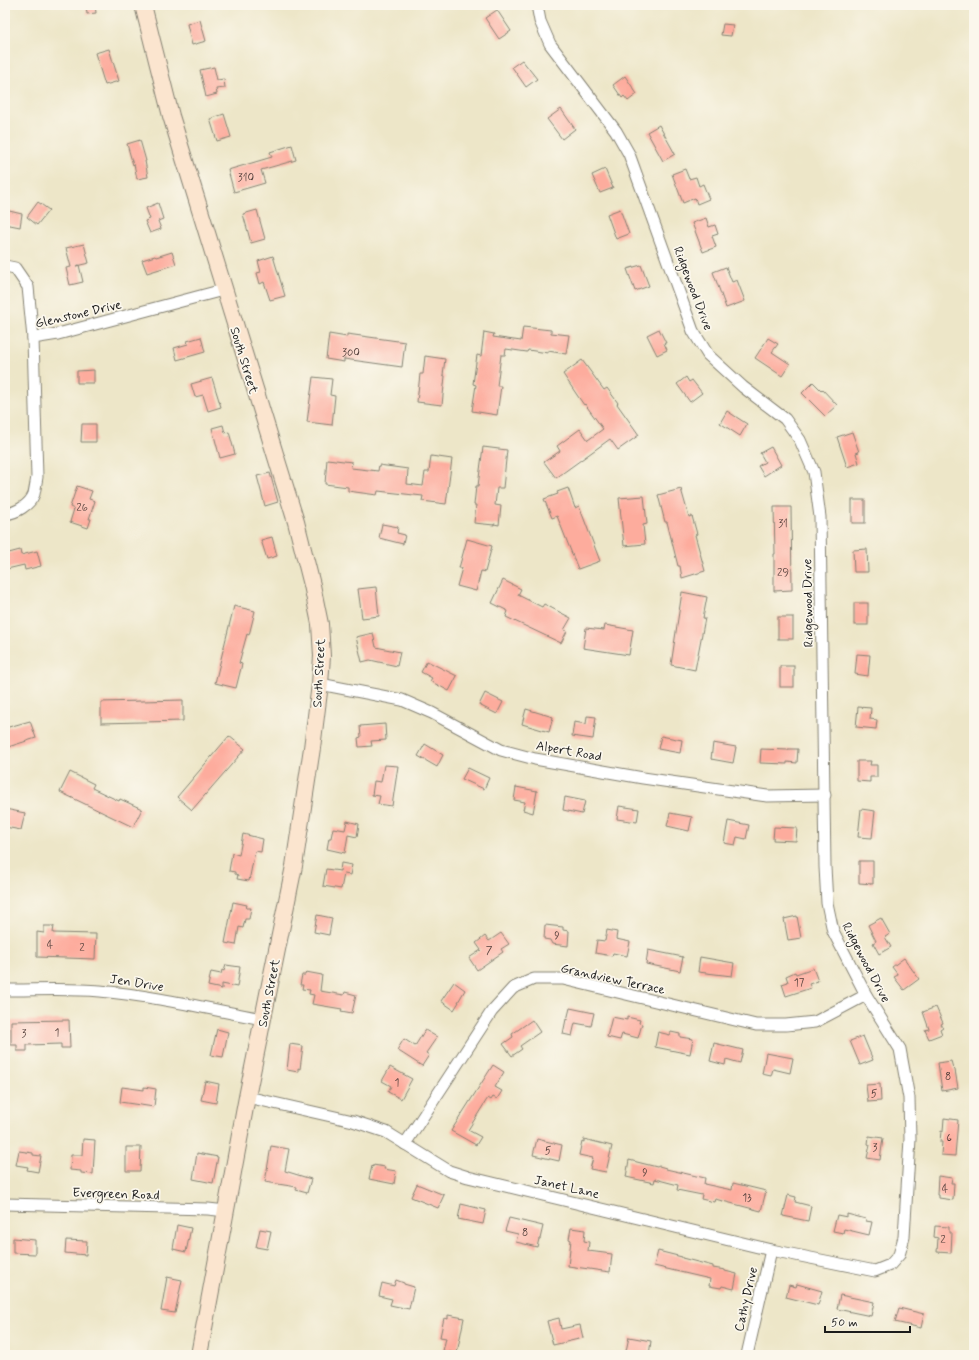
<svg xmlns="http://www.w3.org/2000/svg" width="979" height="1360" font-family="Mynerve,sans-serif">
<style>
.building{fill:#fdac9d}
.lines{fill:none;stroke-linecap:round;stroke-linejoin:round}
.street-casing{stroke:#848172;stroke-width:13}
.secondary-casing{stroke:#848172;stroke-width:18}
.street{stroke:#fff;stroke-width:11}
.secondary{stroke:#fbe5cf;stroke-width:16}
.labels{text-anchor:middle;stroke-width:3.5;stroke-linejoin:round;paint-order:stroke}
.number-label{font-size:11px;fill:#54403c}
.street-label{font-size:13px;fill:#1c1c1c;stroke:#fbf7ec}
</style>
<rect width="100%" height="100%" fill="#fbf7ec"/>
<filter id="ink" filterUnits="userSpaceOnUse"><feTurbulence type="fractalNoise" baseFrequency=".025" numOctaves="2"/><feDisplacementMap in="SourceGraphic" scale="8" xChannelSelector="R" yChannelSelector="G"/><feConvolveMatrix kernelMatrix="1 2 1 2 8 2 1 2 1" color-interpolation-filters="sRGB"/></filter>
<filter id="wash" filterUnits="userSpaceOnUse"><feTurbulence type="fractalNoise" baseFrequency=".012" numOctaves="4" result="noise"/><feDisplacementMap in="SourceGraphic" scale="16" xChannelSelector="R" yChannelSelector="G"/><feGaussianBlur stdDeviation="0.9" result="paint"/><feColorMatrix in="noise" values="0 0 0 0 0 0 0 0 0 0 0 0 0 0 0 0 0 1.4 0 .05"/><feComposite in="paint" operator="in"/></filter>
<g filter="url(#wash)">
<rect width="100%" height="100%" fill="#ede6c8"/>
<g id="blocks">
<!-- building -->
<g class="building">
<polygon points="86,5 95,5 96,13 87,14"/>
<polygon points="497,10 511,31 499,39 485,18"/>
<polygon points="200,20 206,41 192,45 187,24"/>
<polygon points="723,24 733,25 731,36 721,35"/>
<polygon points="109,49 119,81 105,85 95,53"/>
<polygon points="522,60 537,79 526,87 512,67"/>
<polygon points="214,67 217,80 224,79 225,88 216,89 217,94 206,97 200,70"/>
<polygon points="625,76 637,94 628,101 624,96 622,98 613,85"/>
<polygon points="561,109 575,129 562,139 547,119"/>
<polygon points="224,114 231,137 217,141 210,119"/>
<polygon points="659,125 675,154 663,161 647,132"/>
<polygon points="140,140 146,161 145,161 148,177 137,179 134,164 133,165 127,144"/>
<polygon points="292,145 296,160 261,170 265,183 234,192 228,170 272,157 270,152"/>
<polygon points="605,169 613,188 600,193 592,175"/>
<polygon points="685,169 689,179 696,177 699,186 703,184 709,199 697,204 695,198 683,203 672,174"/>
<polygon points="38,202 49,210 37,225 27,217"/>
<polygon points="158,203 163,219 158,221 161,229 150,233 145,221 150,219 146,208"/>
<polygon points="620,209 629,234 616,239 607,214"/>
<polygon points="5,210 22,214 20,227 5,224"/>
<polygon points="257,210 265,239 251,243 243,214"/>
<polygon points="706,218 709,227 715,225 718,234 712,236 716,247 703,252 692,223"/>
<polygon points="84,244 89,263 76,266 79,265 83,282 70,285 66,268 71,267 66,248"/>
<polygon points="172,252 176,264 147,273 142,260 155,256 156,257"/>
<polygon points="273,256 285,296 270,300 264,282 260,284 257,273 261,272 258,261"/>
<polygon points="641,265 649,286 635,291 627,269"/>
<polygon points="726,267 732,282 737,280 745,301 726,308 713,272"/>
<polygon points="523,327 551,330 551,333 569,335 566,354 548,351 548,353 528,350 527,352 506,349 505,355 501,355 497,386 501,386 497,415 472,411 476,385 473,384 477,355 481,356 484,332 494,334 493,337 521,341"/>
<polygon points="659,329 666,343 664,343 667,350 657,355 647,335"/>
<polygon points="329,334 347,337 347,334 405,342 402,367 344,359 344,362 326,359"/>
<polygon points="201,337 205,352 177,360 174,348 188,344 187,341"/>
<polygon points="768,338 778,344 772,352 790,364 782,376 755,358"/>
<polygon points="425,356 445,359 443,375 445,376 442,405 417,402 420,374 423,374"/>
<polygon points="582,360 604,390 607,388 618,403 617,404 639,435 618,450 610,439 556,478 544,462 560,451 557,446 580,429 588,440 603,429 585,404 584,405 577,395 563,374"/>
<polygon points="94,370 94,383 77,383 77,371"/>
<polygon points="313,377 332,379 330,395 335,396 332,425 307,422"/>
<polygon points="686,377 689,382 692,380 702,393 690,402 677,384"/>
<polygon points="212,378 221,407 208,411 203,395 195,397 191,384"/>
<polygon points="813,382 821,390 822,389 837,405 825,416 802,393"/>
<polygon points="727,411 747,424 740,436 720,423"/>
<polygon points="82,424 96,424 96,442 81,442"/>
<polygon points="223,425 225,433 229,432 235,454 220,458 212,428"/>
<polygon points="852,432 859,452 856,453 859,463 847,467 837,437"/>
<polygon points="483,447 507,450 503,488 497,488 495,505 501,506 499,525 494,524 494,525 474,523 476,505 474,505 476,486 478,486"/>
<polygon points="771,447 781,465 764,476 758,466 765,462 760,453"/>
<polygon points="431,456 452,459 446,504 422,501 423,496 378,491 377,495 348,491 348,487 325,484 327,459 352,462 351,468 378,471 379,465 408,469 407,484 423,486 425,472 429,472"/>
<polygon points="270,473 278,502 265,506 257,476"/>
<polygon points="77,486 92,491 89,499 95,501 89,519 91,519 88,528 70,522 74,509 70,507"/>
<polygon points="568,488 575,508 579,506 600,561 578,569 557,516 552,518 544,499 558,494 557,492"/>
<polygon points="681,489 689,517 692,516 697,534 695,535 705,571 682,578 680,566 678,566 667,522 665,522 658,495"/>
<polygon points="644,496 647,524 643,525 645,544 624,546 619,498"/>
<rect x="852" y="500" width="13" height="23"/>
<polygon points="774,507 791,507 792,590 774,591 774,554 775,554"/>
<polygon points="382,524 398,527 397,533 405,535 403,544 379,538"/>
<polygon points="272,537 277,556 267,559 261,540"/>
<polygon points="467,539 492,546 485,572 481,571 476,591 457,586 462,568 459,568"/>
<polygon points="867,549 868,572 854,572 853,550"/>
<polygon points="20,550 21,555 37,551 41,566 25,570 24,565 7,569 5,554"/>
<polygon points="503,580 521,589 518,595 542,607 544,604 571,618 564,630 567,631 561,643 506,617 508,611 492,603"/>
<polygon points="376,587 379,616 362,618 358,589"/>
<polygon points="682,592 707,597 703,618 705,618 695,670 671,665"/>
<rect x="854" y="603" width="14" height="22"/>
<polygon points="234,606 255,611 249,635 247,634 239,663 242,664 236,688 215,683"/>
<rect x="778" y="617" width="15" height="22"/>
<polygon points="605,625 633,630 629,655 583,648 586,628 604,630"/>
<polygon points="373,633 376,647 400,652 397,666 370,660 362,662 356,637"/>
<polygon points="857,654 870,655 868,676 855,674"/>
<polygon points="427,661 457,676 449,691 430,681 432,678 421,672"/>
<rect x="780" y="666" width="14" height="21"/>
<polygon points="485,693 503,702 497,714 479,705"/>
<polygon points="183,700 183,721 101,723 101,702"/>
<polygon points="858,707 871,708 870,719 877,720 876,729 856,727"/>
<polygon points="526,709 553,717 549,732 522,724"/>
<polygon points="587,716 596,717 593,739 572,736 574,722 586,724"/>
<polygon points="30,721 36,738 5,748 5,728"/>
<polygon points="385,724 386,740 371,741 372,746 359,747 358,738 361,737 360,726"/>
<polygon points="229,736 245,749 192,810 177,797"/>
<polygon points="661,736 682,740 680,753 658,749"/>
<polygon points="713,743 736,747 733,763 711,759"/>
<polygon points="425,744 443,755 437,767 418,756"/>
<polygon points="761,749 788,750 788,749 798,749 797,763 787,762 787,764 760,763"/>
<polygon points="857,761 871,761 870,765 877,765 877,777 870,777 870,782 857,781"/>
<polygon points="384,765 398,766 392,806 378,804 380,796 372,795 374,781 381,782"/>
<polygon points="468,768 489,778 484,789 462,779"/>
<polygon points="70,772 94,784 92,788 119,801 120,799 142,809 133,827 60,792"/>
<polygon points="516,787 537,791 533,813 523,810 525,802 514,800"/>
<polygon points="565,797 585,801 582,814 563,810"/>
<polygon points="619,806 639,809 637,822 617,819"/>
<polygon points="5,809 25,813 21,830 5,827"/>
<polygon points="861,809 875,811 872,838 858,837"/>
<polygon points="670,813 692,817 689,831 667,826"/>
<polygon points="347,821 359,824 357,837 348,835 345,853 327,849 329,838 331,838 333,828 345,830"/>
<polygon points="728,821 749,825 746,839 737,837 735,845 724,843"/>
<polygon points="774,827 797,828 796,841 773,840"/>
<polygon points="243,834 263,839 261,852 255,851 249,881 237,879 238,875 235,874 235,872 229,871 232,853 239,855"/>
<polygon points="859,861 873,861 873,884 859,883"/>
<polygon points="341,863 352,865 350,875 344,874 341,889 323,886 326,869 340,871"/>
<polygon points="233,902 247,905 246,908 251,908 249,919 245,919 243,928 239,927 236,945 225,943"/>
<polygon points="317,915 332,918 329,935 314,932"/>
<polygon points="797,916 801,938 788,940 784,919"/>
<polygon points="881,918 890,934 885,937 891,947 879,954 873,943 876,941 868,925"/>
<polygon points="545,925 563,927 563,930 569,931 568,946 552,944 550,940 544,939"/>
<polygon points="44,926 54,926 53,933 96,934 95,959 37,957 37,932 44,933"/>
<polygon points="607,930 617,932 616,939 630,942 627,956 613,953 612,956 595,953 597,940 605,941"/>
<polygon points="501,933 509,944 501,949 503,952 477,970 469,958 481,950 476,943 485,936 489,941"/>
<polygon points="648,950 683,957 680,971 646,964"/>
<polygon points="700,957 734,963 732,976 698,972"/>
<polygon points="904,958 919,979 904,990 894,977 898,975 892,967"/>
<polygon points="226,965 240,967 237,987 222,984 222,989 208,986 211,972 221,974 222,970 224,971"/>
<polygon points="813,968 818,981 809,984 811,988 786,996 782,984 788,982 786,976 795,972 796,974"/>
<polygon points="306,972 322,975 320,991 344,995 345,992 356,995 352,1013 341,1011 342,1009 312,1004 314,995 309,994 310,990 302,989 303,985 300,985 302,975 305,975"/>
<polygon points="454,982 465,990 458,1002 459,1002 454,1010 441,1001"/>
<polygon points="936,1007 943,1023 941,1024 943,1027 940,1029 942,1034 929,1039 925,1030 929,1029 923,1012"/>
<polygon points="570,1008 594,1013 591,1026 575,1023 572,1036 563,1034 566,1019 567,1020"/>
<polygon points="612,1017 627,1020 627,1017 640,1020 639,1023 642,1024 638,1038 622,1034 620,1040 607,1037"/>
<polygon points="69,1020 70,1048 61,1048 61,1044 27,1045 27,1051 17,1051 17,1045 11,1045 11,1021"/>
<polygon points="532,1020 540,1032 520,1046 522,1049 512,1056 503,1044 513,1037 512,1034"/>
<polygon points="217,1029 228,1032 223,1057 211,1055"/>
<polygon points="425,1030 437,1037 426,1053 429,1055 422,1066 397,1050 404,1039 415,1046"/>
<polygon points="658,1032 670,1035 671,1032 680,1034 680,1037 693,1039 690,1054 655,1047"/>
<polygon points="863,1036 873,1060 860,1065 850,1041"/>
<polygon points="714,1043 743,1050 740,1063 726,1059 725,1065 710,1061"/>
<polygon points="290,1044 303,1046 300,1069 298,1068 298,1072 287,1070"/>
<polygon points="766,1053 793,1058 790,1073 773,1069 771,1076 762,1074"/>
<polygon points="951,1061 953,1068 955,1070 958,1088 942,1091 938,1063"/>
<polygon points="493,1065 504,1072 495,1087 502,1091 497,1099 493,1097 491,1100 488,1098 486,1101 468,1130 481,1137 476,1145 451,1131"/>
<polygon points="390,1067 412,1079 401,1099 388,1092 391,1086 382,1081"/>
<polygon points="205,1081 219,1084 216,1103 201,1100"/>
<polygon points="880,1084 881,1101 868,1102 866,1085"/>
<polygon points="122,1087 144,1090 144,1087 156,1089 154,1107 120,1102"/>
<polygon points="944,1118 958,1120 955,1156 941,1155 942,1142 940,1142 941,1131 943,1132"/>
<polygon points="869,1136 883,1138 880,1160 867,1158 870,1145 868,1144"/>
<polygon points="83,1139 95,1140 93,1174 81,1173 81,1171 70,1170 71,1155 82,1155"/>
<polygon points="537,1139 562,1145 559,1161 533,1155"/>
<polygon points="584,1139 612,1146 606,1172 590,1169 593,1158 579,1155 582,1141 584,1142"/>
<polygon points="271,1146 289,1149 285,1171 311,1179 307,1193 296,1190 297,1187 265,1182"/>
<polygon points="126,1147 141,1147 140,1171 126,1171"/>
<polygon points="19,1151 33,1153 33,1155 41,1156 38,1172 27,1170 28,1167 16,1165"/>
<polygon points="197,1153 218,1157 213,1183 193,1179"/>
<polygon points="629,1160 657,1167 659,1166 666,1168 666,1169 705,1178 704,1184 732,1190 733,1183 766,1191 761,1211 715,1199 714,1202 701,1199 702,1195 677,1190 678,1185 655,1179 654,1183 626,1177"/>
<polygon points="373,1165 385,1167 384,1169 396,1171 394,1184 369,1179 372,1166 373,1167"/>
<polygon points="938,1176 952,1178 951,1183 954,1183 953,1200 939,1198 939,1195 937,1195"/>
<polygon points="417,1184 444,1195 438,1208 411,1197"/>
<polygon points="788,1195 796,1197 795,1202 811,1206 808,1221 783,1216"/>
<polygon points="461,1204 486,1210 483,1224 458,1219"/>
<polygon points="847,1214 866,1219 866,1221 872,1222 869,1235 844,1229 843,1233 833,1231 837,1215 847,1217"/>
<polygon points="509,1218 543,1226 540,1239 539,1239 537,1247 516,1242 518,1234 505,1231"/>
<polygon points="177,1225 191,1228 186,1252 173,1249"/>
<polygon points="935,1226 949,1227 949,1233 952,1233 951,1253 937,1252 938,1238 934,1237"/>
<polygon points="571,1228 585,1230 584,1241 589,1242 588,1251 612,1254 610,1272 568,1266 571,1240 569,1239"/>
<polygon points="260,1229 271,1231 267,1249 256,1247"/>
<polygon points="13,1238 35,1240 35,1254 13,1253"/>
<polygon points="66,1240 87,1241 86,1255 65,1253"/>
<polygon points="658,1251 682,1257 682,1258 713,1266 713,1268 725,1270 725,1271 737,1274 734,1289 722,1286 721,1288 709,1286 710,1279 654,1266"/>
<polygon points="167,1277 182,1280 175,1313 161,1311"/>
<polygon points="396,1280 404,1283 404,1284 414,1287 409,1309 390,1305 392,1299 379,1296 382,1283 394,1286"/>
<polygon points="797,1284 822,1291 818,1305 786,1297 789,1285 796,1287"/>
<polygon points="840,1295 874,1302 871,1316 837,1309"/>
<polygon points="899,1308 924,1314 921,1328 895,1322"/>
<polygon points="448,1315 464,1318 457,1353 443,1351 446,1338 440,1337 444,1318 448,1319"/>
<polygon points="559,1318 561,1329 580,1325 583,1338 553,1345 547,1321"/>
<polygon points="629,1337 651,1341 649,1355 626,1351"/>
</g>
</g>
</g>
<g filter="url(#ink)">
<use href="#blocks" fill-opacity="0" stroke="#848172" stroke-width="1"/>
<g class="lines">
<!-- street casing -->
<g class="street-casing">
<g id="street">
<polyline points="5,266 15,268 28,287 33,338"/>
<path d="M5 514C16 513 30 505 34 494 35 489 36 483 37 477L33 338 58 334 223 290"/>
<polyline points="320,684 402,700 432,713 501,750 535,759 643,778 767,796 825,795"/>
<path d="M5 990C37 990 69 988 100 991 155 996 209 1009 263 1019"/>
<polyline points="247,1097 353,1121 386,1132 449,1171 468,1177 771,1250 875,1271 890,1265 899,1255 904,1237 910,1139 909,1098 900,1049 866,995 833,931 827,903 825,867 820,517 814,472 800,440 785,419 743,387 708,355 693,331 629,154 616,131 550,44 540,21 537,5"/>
<polyline points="405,1144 492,1011 513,988 534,979 563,979 756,1025 786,1025 815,1022 866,995"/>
<polyline points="5,1204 208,1209 226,1211"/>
<polyline points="747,1355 771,1250"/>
</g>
</g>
<!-- secondary casing -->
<g class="secondary-casing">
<polyline id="secondary" points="143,5 171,116 296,522 312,585 320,624 322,656 320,684 312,748 294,866 247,1097 199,1355"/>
</g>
<!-- street -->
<use href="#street" class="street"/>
<!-- secondary -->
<use href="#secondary" class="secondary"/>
</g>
</g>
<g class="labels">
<!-- number labels -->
<g class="number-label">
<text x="246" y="181">310</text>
<text x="351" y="356">300</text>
<text x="82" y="511">26</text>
<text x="783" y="527">31</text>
<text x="783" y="576">29</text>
<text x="557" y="939">9</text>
<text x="50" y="948">4</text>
<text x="82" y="951">2</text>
<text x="489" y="954">7</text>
<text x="799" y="986">17</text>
<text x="57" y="1036">1</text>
<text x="24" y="1037">3</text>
<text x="948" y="1080">8</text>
<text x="397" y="1086">1</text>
<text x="874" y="1097">5</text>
<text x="949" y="1141">6</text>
<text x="875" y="1151">3</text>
<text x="548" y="1154">5</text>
<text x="645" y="1176">9</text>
<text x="945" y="1192">4</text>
<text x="747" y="1201">13</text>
<text x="525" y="1236">8</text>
<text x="943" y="1243">2</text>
</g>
<!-- street labels -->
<g class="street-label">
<text transform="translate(694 288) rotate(69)" y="5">Ridgewood Drive</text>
<text transform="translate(78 313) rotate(-13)" y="5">Glenstone Drive</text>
<text transform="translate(245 360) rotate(73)" y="5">South Street</text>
<text transform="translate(807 603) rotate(-91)" y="5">Ridgewood Drive</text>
<text transform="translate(318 673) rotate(-87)" y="5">South Street</text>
<text transform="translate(569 750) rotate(10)" y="5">Alpert Road</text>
<text transform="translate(867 962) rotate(62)" y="5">Ridgewood Drive</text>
<text transform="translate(613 978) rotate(12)" y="5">Grandview Terrace</text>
<text transform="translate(137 982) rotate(9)" y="5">Jen Drive</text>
<text transform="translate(268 993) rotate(-79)" y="5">South Street</text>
<text transform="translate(567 1186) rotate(13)" y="5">Janet Lane</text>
<text transform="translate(116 1193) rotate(2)" y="5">Evergreen Road</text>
<text transform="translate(745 1299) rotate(-77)" y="5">Cathy Drive</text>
</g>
</g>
<!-- margin -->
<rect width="979" height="1360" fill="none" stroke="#fbf7ec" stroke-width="20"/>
<!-- scale -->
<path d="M825 1326v6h85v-6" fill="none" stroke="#1c1c1c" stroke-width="2"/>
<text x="831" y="1326" font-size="12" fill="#1c1c1c" stroke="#fbf7ec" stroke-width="3" paint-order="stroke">50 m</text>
</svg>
